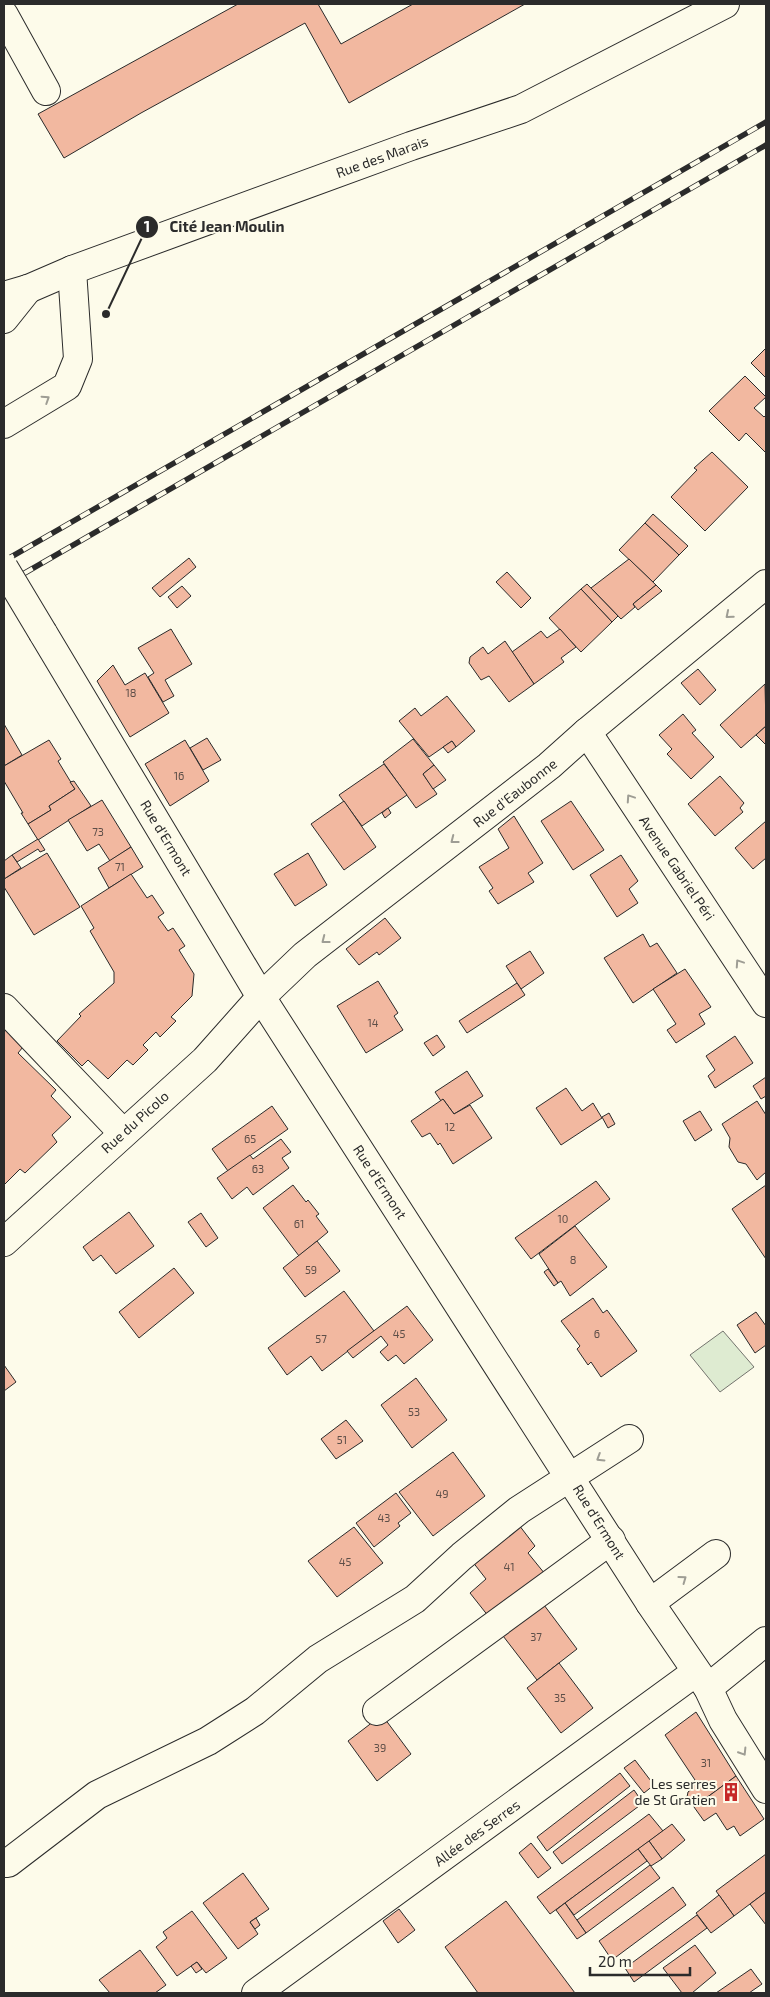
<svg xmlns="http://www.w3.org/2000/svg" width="770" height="1997" font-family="'Exo 2',sans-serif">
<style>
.green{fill:#deebd1;stroke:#74746e}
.building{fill:#f2b8a0;stroke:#2b2b2b}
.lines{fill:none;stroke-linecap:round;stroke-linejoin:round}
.minor-casing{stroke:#2b2b2b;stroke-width:30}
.minor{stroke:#fdfbea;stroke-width:28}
.rail-casing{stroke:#2b2b2b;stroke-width:5.5}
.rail{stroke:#fdfbea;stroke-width:4;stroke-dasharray:11;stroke-linecap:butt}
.minor-bridge-casing{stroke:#2b2b2b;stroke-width:30;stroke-linecap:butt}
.minor-bridge{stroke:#fdfbea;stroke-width:28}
.oneway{stroke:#9e9d94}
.labels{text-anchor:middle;stroke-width:4;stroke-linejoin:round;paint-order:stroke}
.number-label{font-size:11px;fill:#5d4e48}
.street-label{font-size:14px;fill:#2b2b2b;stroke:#fdfbea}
.poi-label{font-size:14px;fill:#2b2b2b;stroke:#fdfbea;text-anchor:end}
.leader{fill:none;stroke:#2b2b2b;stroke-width:2}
.callout-dot{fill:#2b2b2b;stroke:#fdfbea;stroke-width:2}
.mark-label{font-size:15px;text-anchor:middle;font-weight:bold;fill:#fff}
.callout-label{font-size:15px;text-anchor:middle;font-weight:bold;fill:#2b2b2b;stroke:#fdfbea;stroke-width:4;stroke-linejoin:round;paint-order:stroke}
</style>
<rect width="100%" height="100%" fill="#fdfbea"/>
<!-- green -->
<polygon class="green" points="723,1331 754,1367 720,1392 690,1355"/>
<!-- building -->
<g class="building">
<polygon points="238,4 318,4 341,44 413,4 525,4 349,103 305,23 141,113 64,158 38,114"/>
<polygon points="766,348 766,378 751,363"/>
<polygon points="745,376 766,397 754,408 764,417 766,415 766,453 746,433 739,441 709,411"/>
<polygon points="712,452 748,487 705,531 671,497 697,470 694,468"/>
<polygon points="653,514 688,546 679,555 645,523"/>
<polygon points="645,523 679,555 653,582 619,550"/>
<polygon points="189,558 196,567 160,597 152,588"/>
<polygon points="629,559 656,585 633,604 635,607 621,619 591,588"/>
<polygon points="507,572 531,598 521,608 496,582"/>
<polygon points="587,584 618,616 612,622 581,589"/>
<polygon points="656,585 662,591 638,610 633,604"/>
<polygon points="182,586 191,596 177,608 168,597"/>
<polygon points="581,589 612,622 581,652 549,618"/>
<polygon points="171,629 192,664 165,680 174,696 163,702 148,677 154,673 138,648"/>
<polygon points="560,629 576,647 561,658 564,662 534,684 512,652 541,631 547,638"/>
<polygon points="505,641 534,684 509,702 489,676 481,680 469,663 470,657 483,647 488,654"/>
<polygon points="113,665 125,685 145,673 169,713 130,737 97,681"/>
<polygon points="698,669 716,690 700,705 681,683"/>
<polygon points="765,684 766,726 741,748 720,725"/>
<polygon points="447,696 475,731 456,747 452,741 429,757 399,721 415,708 421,716"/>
<polygon points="683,714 696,730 692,733 714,757 691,779 667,754 672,749 659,735"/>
<polygon points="4,724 22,755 4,766"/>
<polygon points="766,726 766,745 756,735"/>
<polygon points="207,738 221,760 203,770 190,748"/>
<polygon points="413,739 434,765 423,774 437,794 416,808 383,762"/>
<polygon points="49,740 61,759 58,761 75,789 49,806 51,810 28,824 21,813 23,813 4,781 4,766"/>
<polygon points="185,740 209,781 170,806 145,764"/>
<polygon points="452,741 456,747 448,753 443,747"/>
<polygon points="384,764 407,795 362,826 339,795"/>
<polygon points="434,765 446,780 433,789 423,774"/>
<polygon points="720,776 744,803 740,808 743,812 715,836 688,804"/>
<polygon points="74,781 91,806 38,840 28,824 51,810 49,806 75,789 70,782"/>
<polygon points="102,800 131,847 110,861 99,844 87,851 68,820"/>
<polygon points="344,801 376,847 344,870 311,824"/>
<polygon points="571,801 604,850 573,870 541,821"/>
<polygon points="388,808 391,813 385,818 382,813"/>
<polygon points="514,816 543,863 528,873 534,882 498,904 489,891 493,888 479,867 509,848 498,829"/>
<polygon points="766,821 766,858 753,869 735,848"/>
<polygon points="38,839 45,850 40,852 38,849 17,862 12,855"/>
<polygon points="131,847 143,867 109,888 98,868"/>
<polygon points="47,853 80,907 34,935 4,887 4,879"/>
<polygon points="308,853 327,885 295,906 274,874"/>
<polygon points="12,855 21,868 4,879 4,861"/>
<polygon points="621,855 638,881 629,889 638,903 617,917 590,875"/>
<polygon points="131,874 147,898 152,895 164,913 158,917 168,931 173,928 185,946 179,950 194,974 192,996 171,1017 176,1021 160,1037 156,1032 143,1045 148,1050 133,1065 127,1060 108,1079 88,1060 82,1066 57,1041 81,1016 79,1014 114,983 114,972 90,931 94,928 81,906"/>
<polygon points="385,918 401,938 379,955 377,952 359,965 346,949"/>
<polygon points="643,934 650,947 657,943 677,973 633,1003 604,958"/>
<polygon points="530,951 544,973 521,989 506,966"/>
<polygon points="685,969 711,1007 699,1014 705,1024 676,1043 667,1030 676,1024 653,989"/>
<polygon points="378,981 398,1013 394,1016 403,1030 366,1053 337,1006"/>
<polygon points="517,983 525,995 467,1033 459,1021"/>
<polygon points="4,1019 23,1047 18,1053 56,1090 51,1096 71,1117 52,1135 57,1142 25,1173 20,1169 4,1185"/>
<polygon points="437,1035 445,1047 433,1056 424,1043"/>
<polygon points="735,1036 753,1063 715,1088 708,1076 715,1070 706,1056"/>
<polygon points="467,1071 483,1096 454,1114 443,1099 441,1101 435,1092"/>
<polygon points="766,1077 766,1096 761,1099 753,1086"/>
<polygon points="566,1088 582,1111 593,1103 602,1118 561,1145 536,1108"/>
<polygon points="443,1099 454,1114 470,1105 492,1138 453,1164 440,1143 438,1145 430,1133 422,1137 411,1121"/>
<polygon points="757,1101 766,1115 766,1172 757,1180 746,1164 738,1162 729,1147 730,1138 722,1124"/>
<polygon points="272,1106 288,1129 228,1171 212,1149"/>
<polygon points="700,1111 712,1130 695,1141 683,1121"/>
<polygon points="609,1113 615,1124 608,1128 602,1117"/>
<polygon points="281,1139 291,1152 282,1158 289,1168 253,1195 247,1187 232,1199 217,1178 250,1155 253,1159"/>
<polygon points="596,1181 610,1199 531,1259 515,1238"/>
<polygon points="293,1185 306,1202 308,1200 319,1214 316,1216 328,1232 299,1256 263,1208"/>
<polygon points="766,1185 766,1259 732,1209"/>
<polygon points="129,1212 154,1246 116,1274 101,1255 93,1261 83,1247"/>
<polygon points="201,1213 218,1238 206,1247 188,1222"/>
<polygon points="575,1226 607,1267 570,1296 561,1281 558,1283 539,1254"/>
<polygon points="317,1241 340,1271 305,1297 283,1268"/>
<polygon points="174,1268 194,1293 139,1338 119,1312"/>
<polygon points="548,1269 558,1283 554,1286 544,1272"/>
<polygon points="344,1291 374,1331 322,1371 311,1356 287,1375 268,1348"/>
<polygon points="593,1298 603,1313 607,1310 637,1351 601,1377 591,1362 588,1365 577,1349 580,1346 561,1321"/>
<polygon points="407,1306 433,1340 404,1364 396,1355 388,1361 380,1352 388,1345 381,1336 353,1358 347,1351"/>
<polygon points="756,1312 766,1326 766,1345 755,1353 737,1325"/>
<polygon points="4,1365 16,1382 4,1391"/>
<polygon points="416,1378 447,1420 412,1448 381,1405"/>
<polygon points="346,1420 363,1441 336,1459 321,1439"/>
<polygon points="453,1452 485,1496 433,1536 399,1492"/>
<polygon points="396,1493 411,1513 398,1523 400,1526 374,1547 356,1523"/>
<polygon points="519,1525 535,1546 528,1553 545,1574 489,1617 470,1593 486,1579 472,1561"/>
<polygon points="354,1527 383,1563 337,1597 308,1561"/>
<polygon points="541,1601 577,1649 537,1680 500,1632"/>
<polygon points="559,1663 593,1708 561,1733 527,1688"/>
<polygon points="696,1712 736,1776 694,1807 687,1797 688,1792 693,1788 691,1784 695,1780 665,1735"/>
<polygon points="382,1715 411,1754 377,1781 348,1741"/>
<polygon points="635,1760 654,1785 644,1793 624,1768"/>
<polygon points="620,1773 630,1786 547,1851 537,1837"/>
<polygon points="736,1776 764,1819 740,1836 734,1826 727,1830 716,1813 704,1821 694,1807"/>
<polygon points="634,1790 643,1803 562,1864 553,1852"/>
<polygon points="649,1814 663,1831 550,1914 537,1897"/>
<polygon points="672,1824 685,1840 662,1859 649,1841"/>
<polygon points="649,1841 662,1859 651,1866 638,1849"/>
<polygon points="531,1843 551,1868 538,1878 519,1853"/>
<polygon points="638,1849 647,1861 574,1915 565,1903"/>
<polygon points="766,1854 766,1892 734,1916 716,1891"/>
<polygon points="650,1865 660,1878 586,1933 577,1920"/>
<polygon points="243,1873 269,1909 250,1922 258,1934 238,1949 203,1903"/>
<polygon points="673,1887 686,1905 612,1960 599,1941"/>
<polygon points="766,1892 766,1925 750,1904"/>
<polygon points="719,1895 734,1916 711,1933 696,1913"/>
<polygon points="506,1901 575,1993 478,1993 445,1947"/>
<polygon points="565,1903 586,1933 577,1939 556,1910"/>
<polygon points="399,1909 415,1930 398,1943 383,1921"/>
<polygon points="192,1911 227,1958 206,1973 197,1962 177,1976 156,1947 167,1938 163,1932"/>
<polygon points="697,1915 707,1928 634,1982 625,1968"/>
<polygon points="256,1918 260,1925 255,1929 250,1922"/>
<polygon points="695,1945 716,1973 692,1993 682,1993 663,1968"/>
<polygon points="140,1950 166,1985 155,1993 110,1993 99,1980"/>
<polygon points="197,1962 202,1969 196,1973 191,1966"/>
<polygon points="751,1969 762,1984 749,1993 716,1993"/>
</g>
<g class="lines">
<!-- minor casing -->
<g class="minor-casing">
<g id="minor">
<polyline points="4,15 46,91"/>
<polyline points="4,296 28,289 72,270 411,146 521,109 725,4"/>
<polyline points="4,319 28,289"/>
<polyline points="4,424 67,386 78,359 72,270"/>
<polyline points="43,633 261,997 650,1603 708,1688 723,1720 766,1789"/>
<polyline points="587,732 766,1003"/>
<polyline points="4,1008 123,1133"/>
<polyline points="4,1242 205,1060 261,997 305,955 549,766 587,732 766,584"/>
<polyline points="650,1603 716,1554"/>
<polyline points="708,1688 766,1641"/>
<polyline points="377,1711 611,1540"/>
<polyline points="4,1863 8,1863 97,1795 208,1741 255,1711 318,1659 415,1599 462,1556 519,1510 629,1439"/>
<polyline points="256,1993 696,1672"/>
</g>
</g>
<!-- minor -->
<use href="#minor" class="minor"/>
<!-- rail casing -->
<g class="rail-casing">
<g id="rail">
<polyline points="4,561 766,122"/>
<polyline points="4,585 766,145"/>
</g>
</g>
<!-- rail -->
<use href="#rail" class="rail"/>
<!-- minor-bridge casing -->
<g class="minor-bridge-casing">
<polyline id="minor-bridge" points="4,568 43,633"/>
</g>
<!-- minor-bridge -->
<use href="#minor-bridge" class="minor-bridge"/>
</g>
<!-- one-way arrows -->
<defs><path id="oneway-chevron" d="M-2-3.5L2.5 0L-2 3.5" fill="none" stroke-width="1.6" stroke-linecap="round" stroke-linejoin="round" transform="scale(1.25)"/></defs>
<g class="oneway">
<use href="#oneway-chevron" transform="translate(46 399) rotate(-33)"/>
<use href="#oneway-chevron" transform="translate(729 615) rotate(140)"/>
<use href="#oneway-chevron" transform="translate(630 798) rotate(-124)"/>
<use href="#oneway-chevron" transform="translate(454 840) rotate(142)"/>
<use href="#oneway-chevron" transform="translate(325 940) rotate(142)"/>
<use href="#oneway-chevron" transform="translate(739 963) rotate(-124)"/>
<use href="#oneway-chevron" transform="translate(600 1458) rotate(148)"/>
<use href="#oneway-chevron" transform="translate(683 1579) rotate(-36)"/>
<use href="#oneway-chevron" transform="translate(743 1752) rotate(58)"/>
</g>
<!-- icons -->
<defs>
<g id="building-bare" transform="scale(1.5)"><path d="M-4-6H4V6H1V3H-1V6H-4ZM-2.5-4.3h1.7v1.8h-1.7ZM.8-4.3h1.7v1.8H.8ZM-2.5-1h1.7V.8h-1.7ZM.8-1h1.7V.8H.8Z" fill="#c62828" stroke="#fdfbea" stroke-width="2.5" paint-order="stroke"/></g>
</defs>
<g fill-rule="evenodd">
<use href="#building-bare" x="731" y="1792"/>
</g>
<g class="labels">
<!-- number labels -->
<g class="number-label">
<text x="131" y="697">18</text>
<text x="179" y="780">16</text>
<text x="98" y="836">73</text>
<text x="120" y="871">71</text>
<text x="373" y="1027">14</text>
<text x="450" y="1131">12</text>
<text x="250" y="1143">65</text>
<text x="258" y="1173">63</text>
<text x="563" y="1223">10</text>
<text x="299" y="1228">61</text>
<text x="573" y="1264">8</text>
<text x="311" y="1274">59</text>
<text x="399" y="1338">45</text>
<text x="597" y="1338">6</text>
<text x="321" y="1343">57</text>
<text x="414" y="1416">53</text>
<text x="342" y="1444">51</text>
<text x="442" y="1498">49</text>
<text x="384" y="1522">43</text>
<text x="345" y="1566">45</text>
<text x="509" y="1571">41</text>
<text x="536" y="1641">37</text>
<text x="560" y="1702">35</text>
<text x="380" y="1752">39</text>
<text x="706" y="1767">31</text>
</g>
<!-- street labels -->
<g class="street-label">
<text transform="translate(382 157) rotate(-20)" y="5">Rue des Marais</text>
<text transform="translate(515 793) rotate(-38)" y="5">Rue d'Eaubonne</text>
<text transform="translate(166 838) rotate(59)" y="5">Rue d'Ermont</text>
<text transform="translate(677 868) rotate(56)" y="5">Avenue Gabriel Péri</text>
<text transform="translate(135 1122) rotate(-42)" y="5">Rue du Picolo</text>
<text transform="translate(380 1182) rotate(57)" y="5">Rue d'Ermont</text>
<text transform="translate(599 1522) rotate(58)" y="5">Rue d'Ermont</text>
<text transform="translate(477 1833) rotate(-36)" y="5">Allée des Serres</text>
</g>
<!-- poi labels -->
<g class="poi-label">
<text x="716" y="1789">Les serres<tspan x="716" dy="16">de St Gratien</tspan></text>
</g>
</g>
<!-- callouts -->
<path class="leader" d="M106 314L147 227"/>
<g class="callout-dot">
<circle cx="106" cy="314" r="5"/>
<circle cx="147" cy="227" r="12"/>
</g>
<g class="mark-label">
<text x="147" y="232">1</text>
</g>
<g class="callout-label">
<text x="227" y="232">Cité Jean Moulin</text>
</g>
<!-- border -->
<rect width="770" height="1997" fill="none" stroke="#2b2b2b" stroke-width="10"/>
<!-- scale -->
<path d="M590 1967v8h100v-8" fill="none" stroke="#2b2b2b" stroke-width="2.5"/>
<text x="598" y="1967" font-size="15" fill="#2b2b2b" stroke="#fdfbea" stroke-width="4" paint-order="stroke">20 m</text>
</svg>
